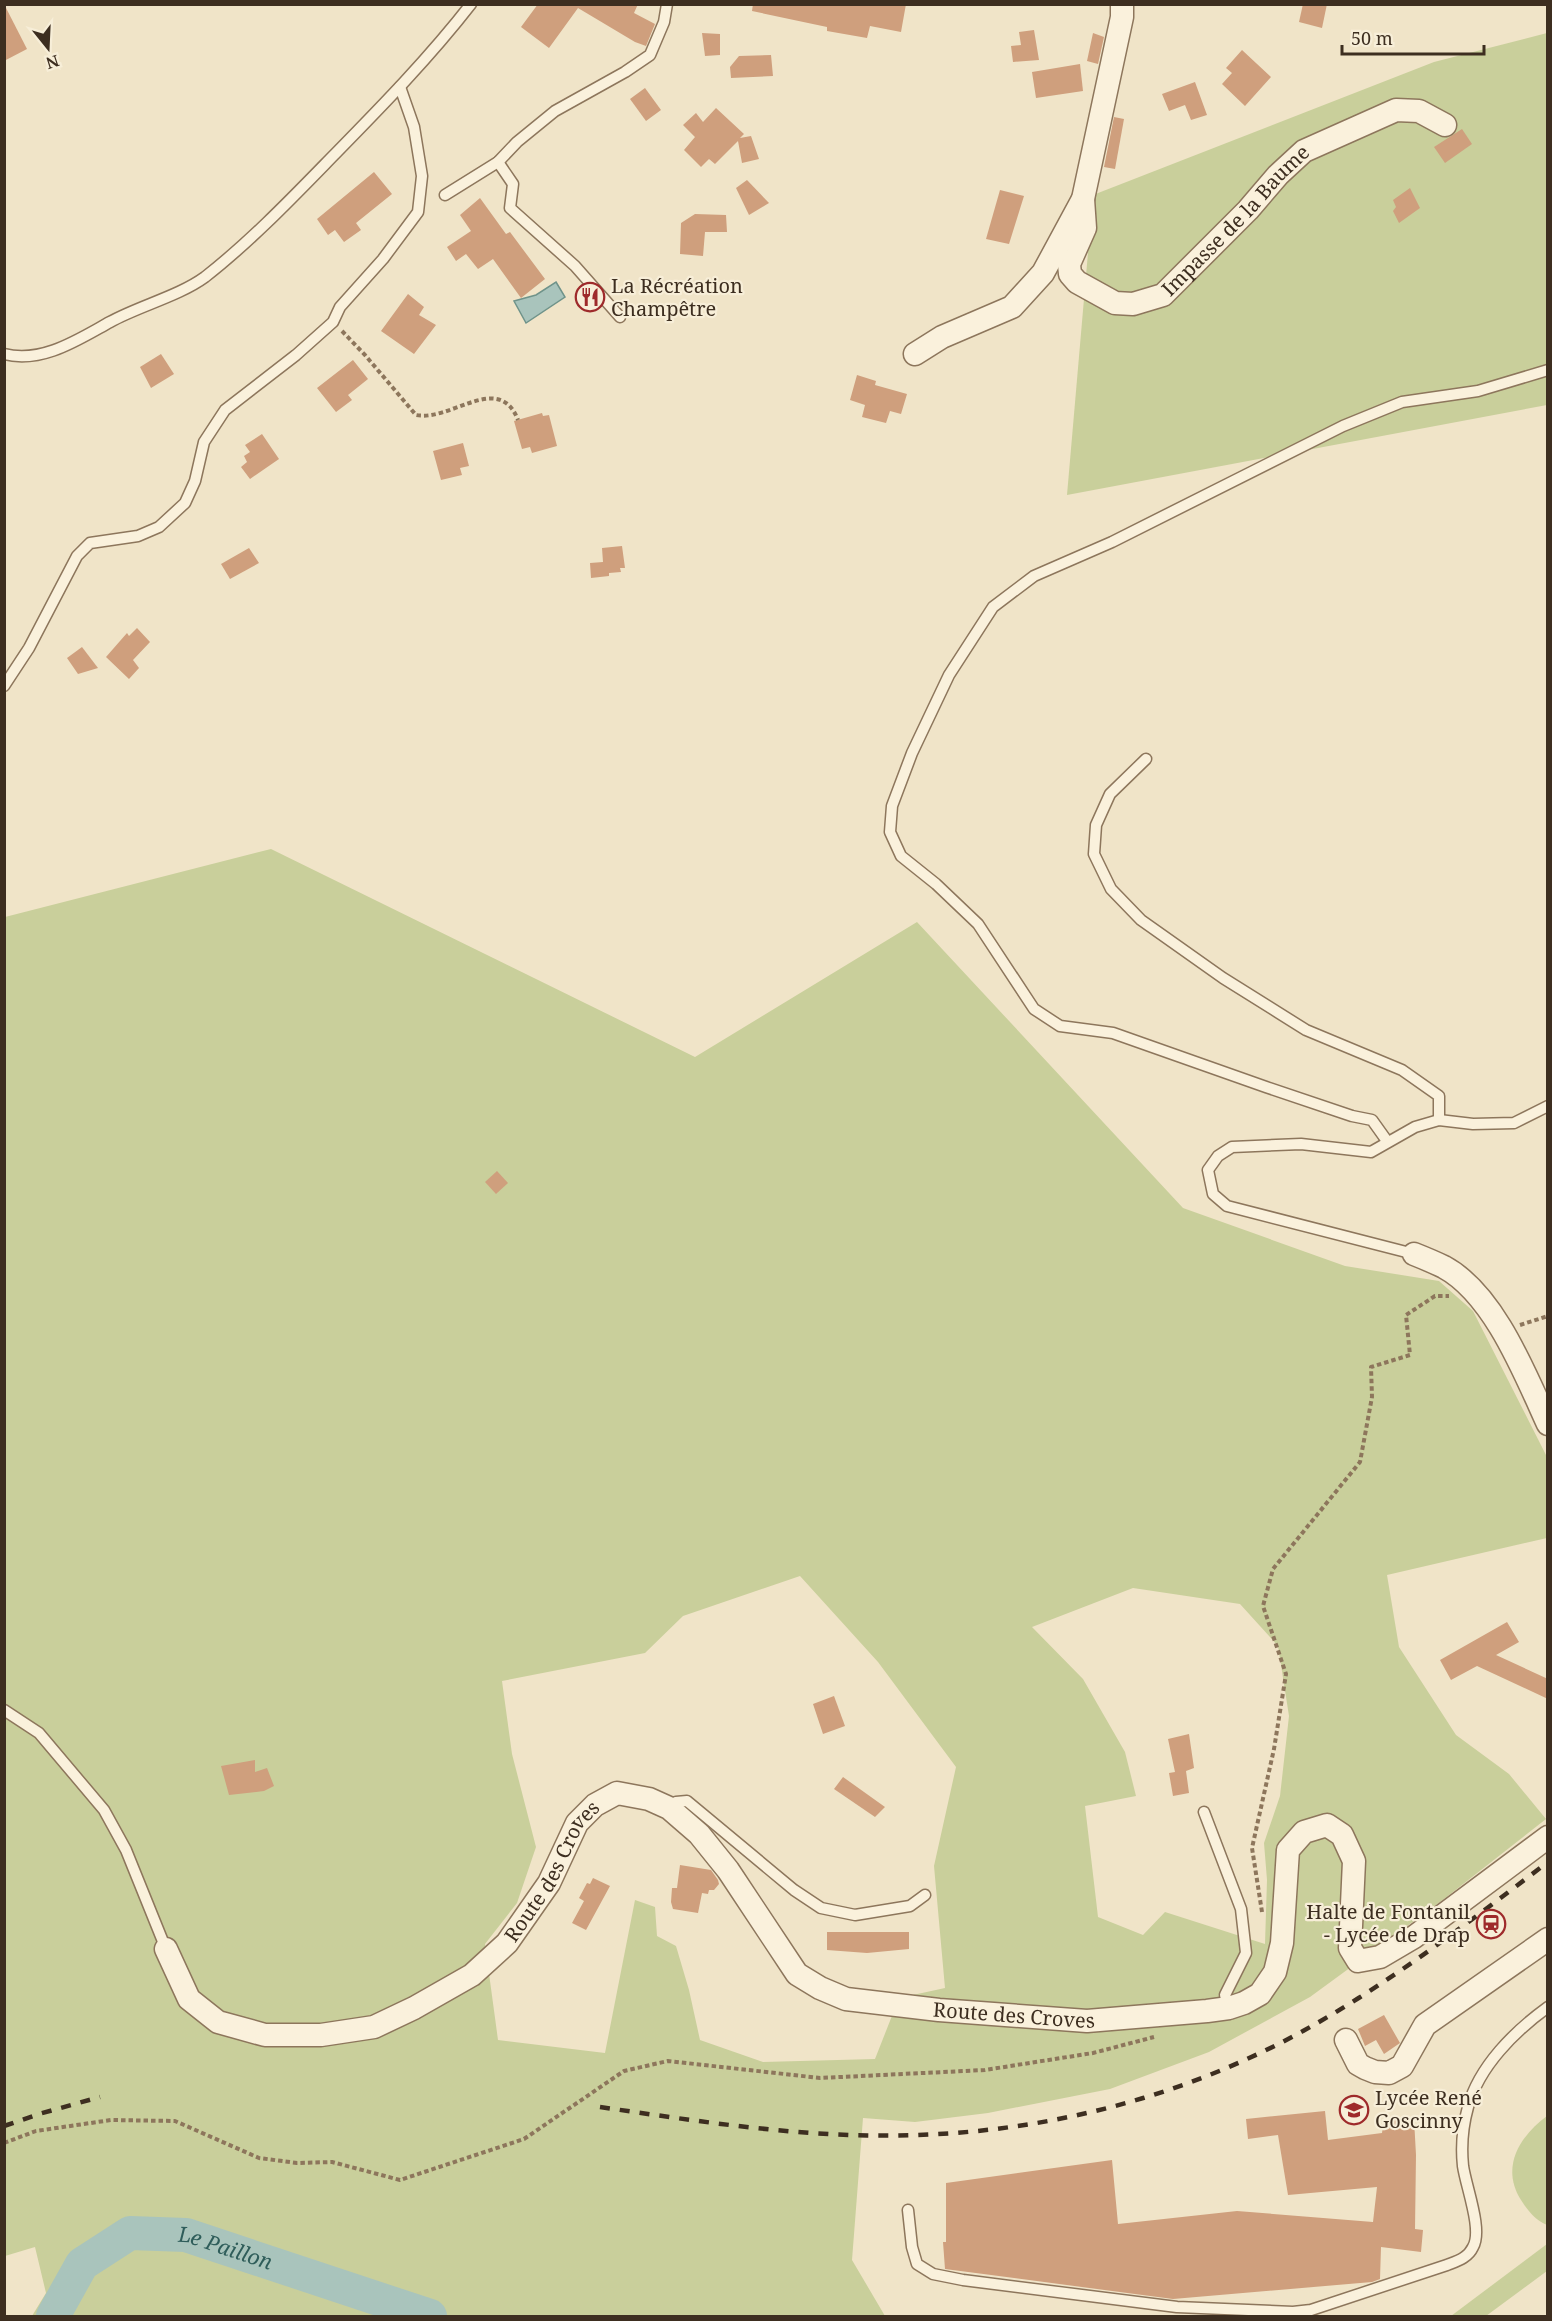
<svg xmlns="http://www.w3.org/2000/svg" width="1552" height="2321" font-family="'Noto Serif',serif">
<style>
.green{fill:#c9cf9b;fill-rule:evenodd}
.water{fill:#a9c4bc;stroke:#6f938a;stroke-width:1.5}
.lines{fill:none;stroke-linecap:round;stroke-linejoin:round}
.river{stroke:#a9c4bc;stroke-width:34}
.building{fill:#cf9f7d}
.service-casing{stroke:#8d765c;stroke-width:13}
.minor-casing{stroke:#8d765c;stroke-width:25}
.path{stroke:#8d765c;stroke-width:4;stroke-dasharray:4.5 3;stroke-linecap:butt}
.service{stroke:#faf1dc;stroke-width:10}
.minor{stroke:#faf1dc;stroke-width:22}
.rail{stroke:#3d2e20;stroke-width:4.5;stroke-dasharray:10 10;stroke-linecap:butt}
.labels{text-anchor:middle;stroke-width:4.5;stroke-linejoin:round;paint-order:stroke}
.street-label{font-size:20px;fill:#3d2e20;stroke:#f7eed8}
.poi-label{font-size:20px;fill:#3d2e20;stroke:#f7eed8;text-anchor:start}
.water-label{font-size:21px;font-style:italic;fill:#2f5d5a;stroke:#f7eed8}
</style>
<rect width="100%" height="100%" fill="#f0e4c8"/>
<!-- green -->
<g class="green">
<polygon points="1547,33 1547,405 1067,495 1093,195 1434,62"/>
<path d="M271 849 695 1057 917 922 1183 1208 1345 1266 1439 1281 1473 1311 1547 1457V1538L1387 1575 1399 1647 1456 1735 1509 1774 1546 1819 1444 1899 1310 1997 1209 2052 1110 2089 988 2113 915 2122 863 2118 852 2260 885 2316H32L46 2293 35 2247 5 2256V917ZM800 1576 878 1662 956 1767 934 1866 945 1988 899 1998 875 2059 763 2062 700 2040 689 1990 676 1946 657 1936 655 1907 635 1900 605 2053 498 2040 485 1944 517 1903 536 1847 512 1754 502 1681 645 1653 683 1616ZM1133 1588 1240 1604 1278 1646 1289 1716 1280 1796 1264 1843 1267 1880 1265 1944 1165 1912 1143 1935 1098 1917 1085 1806 1136 1796 1125 1752 1083 1679 1032 1627Z"/>
<path d="M1547 2116V2225C1535 2220 1528 2211 1521 2200 1500 2167 1520 2136 1547 2116Z"/>
<polygon points="1547,2244 1547,2271 1486,2316 1451,2316"/>
</g>
<!-- water -->
<polygon class="water" points="556,282 565,297 526,323 514,301 536,295"/>
<g class="lines">
<!-- river -->
<path class="river" id="s1" d="M53 2316 82 2264 130 2233 186 2235 430 2316"/>
</g>
<!-- building -->
<g class="building">
<polygon points="4,4 27,49 4,61"/>
<polygon points="538,4 638,4 634,13 655,24 646,46 635,42 578,8 549,48 521,27"/>
<polygon points="753,4 906,4 901,32 870,26 867,38 827,31 827,27 752,11"/>
<polygon points="1303,4 1327,4 1322,28 1299,22"/>
<polygon points="1034,30 1039,60 1013,62 1011,46 1021,45 1019,32"/>
<polygon points="702,33 720,34 720,55 705,56"/>
<polygon points="1093,33 1104,37 1098,64 1087,61"/>
<polygon points="1242,50 1271,77 1245,106 1222,84 1232,73 1226,68"/>
<polygon points="771,55 773,76 731,78 730,67 739,56"/>
<polygon points="1080,64 1083,91 1036,98 1032,72"/>
<polygon points="1195,82 1207,115 1191,120 1185,105 1169,111 1162,94"/>
<polygon points="645,88 661,110 646,121 630,99"/>
<polygon points="716,108 744,134 740,138 751,136 759,159 742,163 738,141 715,164 709,159 701,167 684,150 695,137 683,125 696,113 703,122"/>
<polygon points="1114,117 1124,119 1115,169 1104,167"/>
<polygon points="1462,129 1472,144 1445,163 1434,147"/>
<polygon points="374,172 392,194 356,223 361,230 344,242 335,230 328,235 317,219"/>
<polygon points="747,180 769,203 749,215 736,188"/>
<polygon points="1410,188 1420,208 1399,223 1393,211 1396,207 1393,200"/>
<polygon points="1000,190 1024,196 1009,244 986,239"/>
<polygon points="480,198 506,234 510,232 545,279 521,298 493,259 478,269 466,254 456,261 447,247 471,231 460,215"/>
<polygon points="695,214 726,215 727,232 705,232 703,256 680,254 681,223"/>
<polygon points="408,294 424,307 419,315 436,325 414,354 381,331"/>
<polygon points="161,354 174,374 151,388 140,367"/>
<polygon points="353,360 368,379 348,395 352,400 336,412 317,388"/>
<polygon points="857,375 876,381 875,385 907,394 901,414 890,411 886,423 862,417 865,405 850,400"/>
<polygon points="542,413 543,416 549,415 557,446 532,453 530,447 522,449 514,421"/>
<polygon points="262,434 279,459 250,479 241,467 247,462 244,456 250,452 245,445"/>
<polygon points="463,443 469,466 460,468 462,475 441,480 433,451"/>
<polygon points="622,546 625,568 620,568 621,572 609,573 609,576 591,578 590,563 603,562 602,548"/>
<polygon points="249,548 259,563 230,579 221,564"/>
<polygon points="137,628 150,642 133,660 139,668 129,679 106,657 127,633 129,636"/>
<polygon points="82,647 98,668 78,674 67,658"/>
<polygon points="497,1171 508,1183 496,1194 485,1182"/>
<polygon points="1507,1622 1519,1642 1496,1655 1548,1679 1548,1699 1477,1666 1451,1680 1440,1660"/>
<polygon points="834,1696 845,1726 823,1734 813,1704"/>
<polygon points="1189,1734 1194,1768 1186,1771 1189,1793 1173,1796 1169,1773 1175,1772 1168,1739"/>
<polygon points="255,1760 255,1772 267,1768 274,1786 264,1791 229,1795 221,1766"/>
<polygon points="843,1777 885,1807 875,1817 834,1789"/>
<polygon points="680,1865 711,1870 718,1880 719,1884 714,1890 709,1890 708,1894 702,1893 698,1913 673,1909 671,1902 672,1888 677,1888"/>
<polygon points="593,1878 610,1886 586,1930 572,1923 584,1901 579,1898 587,1883 590,1884"/>
<polygon points="827,1932 909,1932 909,1949 867,1953 827,1950"/>
<polygon points="1384,2015 1400,2043 1384,2054 1376,2040 1365,2046 1358,2029"/>
<polygon points="1325,2111 1328,2140 1382,2133 1384,2119 1414,2119 1416,2155 1415,2229 1423,2230 1421,2252 1381,2247 1380,2279 1372,2282 1173,2299 945,2269 943,2242 946,2242 946,2183 1112,2160 1118,2224 1237,2211 1373,2222 1377,2187 1288,2195 1278,2135 1248,2139 1246,2119"/>
</g>
<g class="lines">
<!-- service casing -->
<g class="service-casing">
<g id="service">
<polyline points="498,162 513,184 510,208 575,266 620,317"/>
<polyline points="445,195 498,162 517,142 555,111 625,72 650,55 664,22 667,4"/>
<path d="M4 354C42 364 79 339 110 322 139 306 179 296 205 277 251 241 293 197 334 155 381 107 429 58 471 4"/>
<polyline points="4,686 29,648 77,556 90,543 138,536 159,527 185,503 195,481 204,442 225,410 296,355 333,322 340,307 383,259 418,212 422,176 414,127 400,87"/>
<polyline points="1146,759 1110,794 1096,825 1094,854 1111,889 1141,920 1223,978 1306,1030 1402,1070 1439,1096 1439,1120"/>
<polyline points="1387,1141 1372,1120 1352,1116 1266,1087 1113,1033 1060,1026 1034,1009 978,924 936,884 901,856 890,832 892,806 912,753 949,675 993,607 1034,576 1112,542 1343,426 1402,402 1478,391 1548,370"/>
<polyline points="1414,1254 1227,1206 1213,1194 1208,1170 1218,1156 1232,1147 1301,1144 1371,1152 1415,1127 1439,1120 1473,1124 1514,1123 1548,1106"/>
<polyline points="4,1710 39,1733 104,1810 126,1850 166,1949"/>
<polyline points="669,1808 676,1802 687,1801 794,1890 821,1908 855,1915 910,1906 925,1895"/>
<polyline points="1204,1812 1241,1909 1246,1953 1225,1995 1229,2008"/>
<path d="M908 2210 912 2247 917 2264 933 2274 963 2280 1177 2307 1293 2312 1311 2310 1447 2265C1457 2261 1468 2258 1473 2247 1483 2230 1466 2187 1463 2166 1461 2147 1463 2125 1468 2107 1479 2066 1515 2031 1548 2007"/>
</g>
</g>
<!-- minor casing -->
<g class="minor-casing">
<g id="minor">
<path id="s2" d="M1083 199 1085 228 1069 264 1070 274 1077 282 1115 303 1133 304 1163 295 1248 210 1278 175 1304 151 1396 110 1419 111 1445 125"/>
<polyline points="915,354 942,337 1012,307 1043,273 1083,199 1122,17 1122,4"/>
<path d="M1414 1254C1424 1258 1434 1262 1444 1267 1494 1294 1525 1374 1548 1424"/>
<path id="s3" d="M166 1949 189 1999 218 2022 265 2035H321L374 2027 414 2008 472 1975 507 1943 549 1883 577 1823 595 1805 617 1793 649 1799 669 1808 699 1834 728 1870 797 1974 820 1988 846 1999 939 2010 1087 2021 1207 2011 1229 2008 1244 2003 1260 1994 1275 1972 1282 1943 1288 1850 1304 1832 1327 1825 1342 1835 1354 1861 1350 1948 1358 1961 1380 1957 1414 1937 1548 1837"/>
<polyline points="1346,2040 1358,2064 1365,2068 1375,2072 1389,2073 1402,2066 1425,2025 1548,1939"/>
</g>
</g>
<!-- path -->
<g class="path">
<path d="M342 331 365 355 416 415C451 422 499 371 518 420"/>
<polyline points="1520,1325 1548,1316"/>
<polyline points="1262,1912 1252,1848 1274,1749 1286,1674 1263,1606 1273,1569 1360,1462 1372,1397 1371,1367 1410,1355 1406,1315 1435,1296 1449,1296"/>
<polyline points="4,2143 36,2131 111,2120 175,2121 259,2158 297,2163 332,2162 400,2180 524,2139 624,2071 668,2061 820,2078 985,2070 1093,2053 1154,2037"/>
</g>
<!-- service -->
<use href="#service" class="service"/>
<!-- minor -->
<use href="#minor" class="minor"/>
<!-- rail -->
<g class="rail">
<path d="M600 2107C704 2122 810 2139 916 2135 1050 2131 1185 2096 1303 2031 1390 1983 1469 1922 1548 1862"/>
<polyline points="4,2126 39,2114 100,2097"/>
</g>
</g>
<!-- icons -->
<defs>
<g id="restaurant-ring" transform="scale(1.5)"><circle r="9.5" fill="#f7eed8" stroke="#9e2a2b" stroke-width="1.5"/><path d="M-5-6h1v4h1v-4h1v4h1v-4h1v5L-1.5 .5V6h-2V.5L-5-1ZM5-6V6H3V1.5H1.5Q1.5-4 5-6Z" fill="#9e2a2b"/></g>
<g id="station-ring" transform="scale(1.5)"><circle r="9.5" fill="#f7eed8" stroke="#9e2a2b" stroke-width="1.5"/><path d="M-3-6H3Q5-6 5-4V2Q5 4 3 4L4.5 6H3L1.5 4h-3L-3 6H-4.5L-3 4Q-5 4-5 2V-4Q-5-6-3-6ZM-3.5-4v3h7v-3ZM-3.5 1v1.5H-2V1ZM2 1v1.5H3.5V1Z" fill="#9e2a2b"/></g>
<g id="school-ring" transform="scale(1.5)"><circle r="9.5" fill="#f7eed8" stroke="#9e2a2b" stroke-width="1.5"/><path d="M0-5L7-2L0 1L-7-2ZM-4 1L0 2.5L4 1V4Q0 6-4 4Z" fill="#9e2a2b"/></g>
</defs>
<g fill-rule="evenodd">
<use href="#restaurant-ring" x="590" y="297"/>
<use href="#station-ring" x="1491" y="1924"/>
<use href="#school-ring" x="1354" y="2110"/>
</g>
<g class="labels">
<!-- street labels -->
<g class="street-label">
<text dy="7" stroke="none"><textPath href="#s2" startOffset="286">Impasse de la Baume</textPath></text>
<text dy="7" stroke="none"><textPath href="#s3" startOffset="494">Route des Croves</textPath></text>
<text dy="7" stroke="none"><textPath href="#s3" startOffset="1088">Route des Croves</textPath></text>
</g>
<!-- poi labels -->
<g class="poi-label">
<text x="611" y="293">La Récréation<tspan x="611" dy="23">Champêtre</tspan></text>
<text x="1470" y="1919" text-anchor="end">Halte de Fontanil<tspan x="1470" dy="23">- Lycée de Drap</tspan></text>
<text x="1375" y="2105">Lycée René<tspan x="1375" dy="23">Goscinny</tspan></text>
</g>
<!-- water labels -->
<g class="water-label">
<text dy="7" stroke="none"><textPath href="#s1" startOffset="214">Le Paillon</textPath></text>
</g>
</g>
<!-- border -->
<rect width="1552" height="2321" fill="none" stroke="#3d2e20" stroke-width="12"/>
<!-- north arrow -->
<g transform="translate(48 48) rotate(162)" stroke="#f7eed8" stroke-width="4.5" paint-order="stroke">
<path d="M0-4.5L10 22L0 15L-10 22Z" fill="#3d2e20"/>
<text y="-9" font-size="16" font-weight="bold" text-anchor="middle" fill="#3d2e20">N</text>
</g>
<!-- scale -->
<path d="M1342 45v9h142v-9" fill="none" stroke="#3d2e20" stroke-width="3"/>
<text x="1351" y="45" font-size="18" fill="#3d2e20" stroke="#f7eed8" stroke-width="4.5" paint-order="stroke">50 m</text>
</svg>
